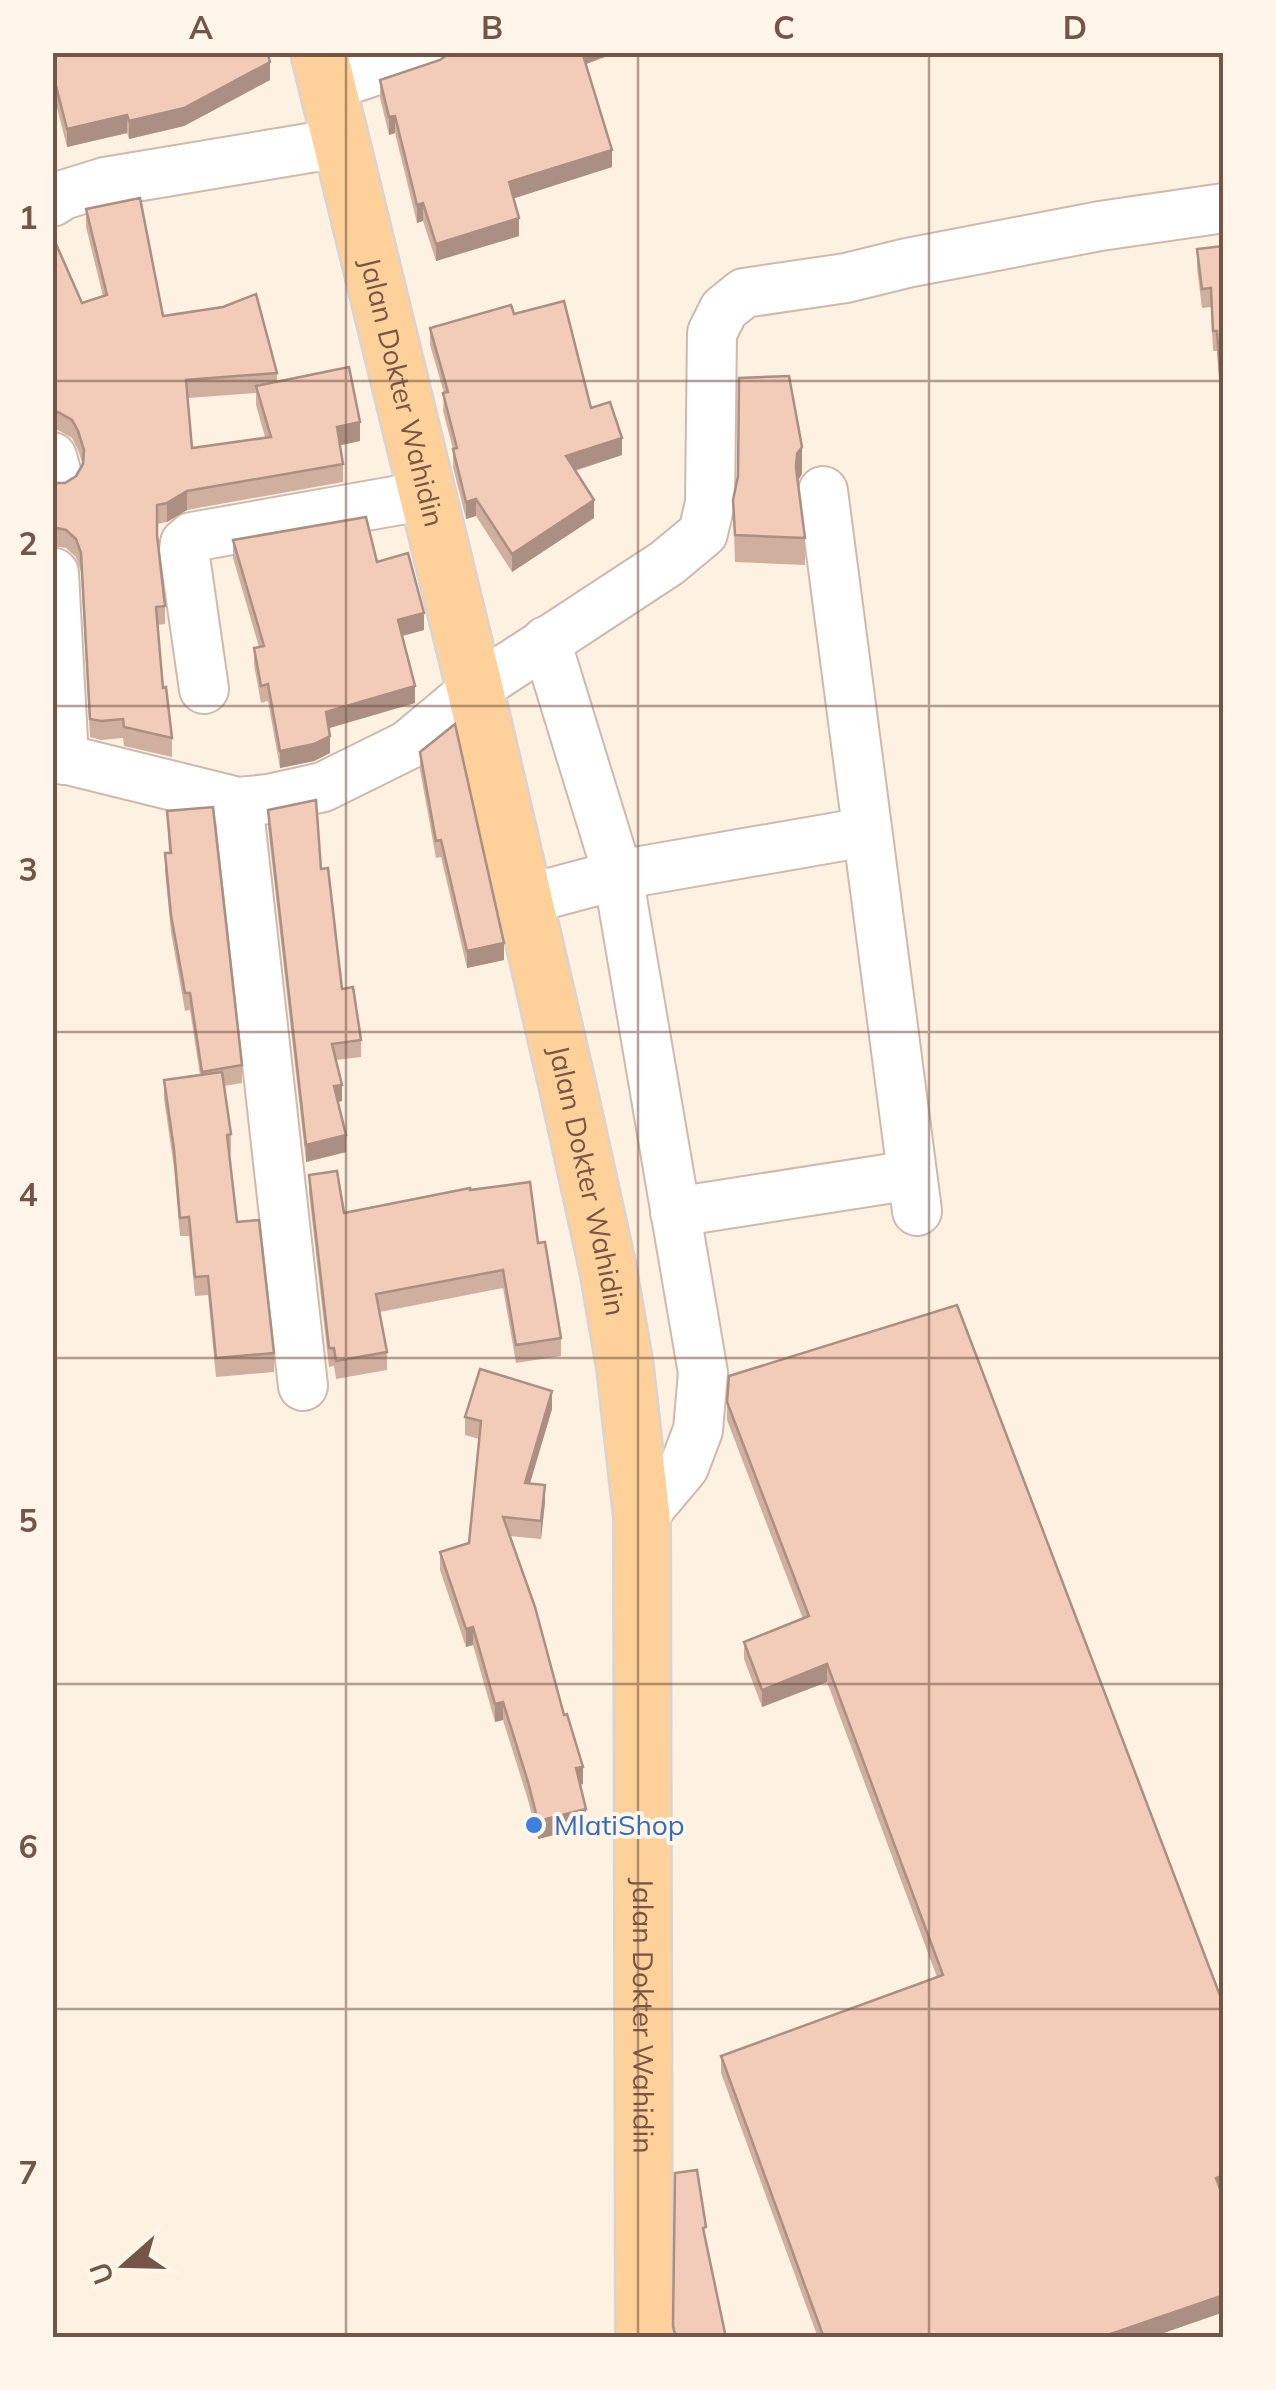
<svg xmlns="http://www.w3.org/2000/svg" width="1276" height="2390" font-family="Mulish,sans-serif">
<style>
.lines{fill:none;stroke-linecap:round;stroke-linejoin:round}
.minor-casing{stroke:#d0b9ac;stroke-width:52}
.major-casing{stroke:#dbd3cf;stroke-width:60}
.minor{stroke:#fff;stroke-width:48}
.major{stroke:#fdd199;stroke-width:55}
.wall{fill:#d1af9f;fill-rule:evenodd}
.shaded-wall{fill:#aa8f82}
.building{fill:#f3ccb9;stroke:#aa8f82;stroke-width:2.5}
.grid{fill:none;stroke:#755548;stroke-width:2.5;stroke-opacity:0.55}
.shop-dot{fill:#3f7fe0;stroke:#fff5e9;stroke-width:4}
.labels{text-anchor:middle;stroke-width:8;stroke-linejoin:round;paint-order:stroke}
.street-label{font-size:28px;fill:#755548;stroke:#fff5e9}
.shop-label{font-size:28px;fill:#366cbe;stroke:#fff5e9;text-anchor:start}
.neatline{fill:none;stroke:#755548;stroke-width:4}
.grid-label{font-size:32px;text-anchor:middle;font-weight:bold;fill:#755548}
</style>
<rect width="100%" height="100%" fill="#fdf1e2"/>
<g class="lines">
<!-- minor casing -->
<g class="minor-casing">
<g id="minor">
<polyline points="326,87 431,52"/>
<polyline points="52,202 63,195 105,182 339,143"/>
<polyline points="52,457 57,475"/>
<polyline points="823,491 917,1211"/>
<polyline points="54,573 64,760"/>
<polyline points="546,641 618,875 703,1373 698,1430 684,1467 642,1517"/>
<polyline points="204,689 184,550 185,543 192,537 428,495"/>
<polyline points="52,756 238,802 269,799 323,787 408,745 475,689 667,563 703,533 710,503 712,333 724,309 744,293 846,278 907,263 1100,226 1224,208"/>
<polyline points="238,802 303,1386"/>
<polyline points="524,900 618,875 866,832"/>
<polyline points="675,1212 912,1175"/>
</g>
</g>
<!-- major casing -->
<g class="major-casing">
<g id="major">
<path id="s1" d="M319 52 475 689 568 1088 608 1269 625 1367 642 1517 644 2338"/>
</g>
</g>
<!-- minor -->
<use href="#minor" class="minor"/>
<!-- major -->
<use href="#major" class="major"/>
</g>
<!-- wall -->
<g class="wall">
<polygon points="52,52 270,80 184,126 129,139 127,133 67,147 52,88"/>
<polygon points="451,52 618,52 586,64 612,167 513,198 519,236 436,261 423,221 417,223 395,133 389,135 380,98 380,80 440,60"/>
<path d="M86 209 163 316 277 373V382L360 441 340 445 343 464V482L187 510 167 522 157 524V536L165 606V624L157 625 163 688 172 738V757L124 746 123 738 101 740 90 737 81 572 76 557 66 548 52 546V483H65L76 476 83 465 78 450 72 438 58 430H52V245L82 303 103 296 86 227ZM256 393V405L265 437 192 448 188 398Z"/>
<polygon points="1224,246 1223,436 1217,351 1213,351 1211,307 1202,308 1197,268 1197,249"/>
<polygon points="514,314 591,408 622,455 575,471 594,518 512,572 476,516 466,519 453,467 453,449 443,411 444,393 430,345 430,328"/>
<polygon points="802,474 798,481 805,538 805,565 735,562 733,500"/>
<polygon points="233,540 377,562 424,630 402,636 415,703 329,728 330,753 314,761 280,768 268,701 261,703 254,665 254,648 259,647 233,558"/>
<polygon points="420,752 504,960 467,968 441,857 436,858 420,770"/>
<polygon points="268,810 321,869 342,989 361,1040 361,1057 336,1060 342,1101 338,1102 346,1152 306,1162 268,827"/>
<polygon points="167,811 242,1065 242,1083 224,1086 231,1134 231,1153 229,1153 237,1222 274,1353 274,1372 216,1377 208,1295 195,1296 189,1236 180,1236 174,1168 164,1099 164,1080 200,1075 190,1010 185,1011 171,932 165,871 165,853 169,853"/>
<polygon points="309,1175 344,1213 470,1190 538,1243 561,1338 561,1356 516,1363 503,1288 380,1312 387,1352 387,1370 336,1379 334,1366 329,1367 309,1193"/>
<polygon points="727,1402 1224,2006 1224,2192 1221,2193 1224,2312 1149,2338 818,2338 721,2073 721,2056 937,1977 827,1682 762,1707 744,1659 744,1642 803,1619 727,1420"/>
<polygon points="552,1409 530,1483 545,1502 541,1539 509,1536 583,1784 580,1785 586,1827 538,1839 528,1800 503,1720 495,1722 473,1645 466,1647 440,1570 440,1552 469,1543 479,1439 465,1435 465,1417"/>
</g>
<!-- shaded-wall -->
<g class="shaded-wall">
<polygon points="581,52 618,52 581,66"/>
<polygon points="270,62 270,80 184,126 129,139 129,121"/>
<polygon points="127,115 127,133 67,147 67,129"/>
<polygon points="395,116 395,133 389,135 389,117"/>
<polygon points="612,150 612,167 509,200 509,182"/>
<polygon points="423,203 423,221 417,223 417,205"/>
<polygon points="519,218 519,236 436,261 436,244"/>
<polygon points="360,422 360,441 337,446 337,427"/>
<polygon points="622,438 622,455 566,473 566,456"/>
<polygon points="802,447 802,474 797,481 796,468 797,454"/>
<polygon points="187,491 187,510 167,522 167,503"/>
<polygon points="476,499 476,516 466,519 466,502"/>
<polygon points="594,500 594,518 512,572 512,554"/>
<polygon points="424,613 424,630 398,637 398,620"/>
<polygon points="415,686 415,703 326,729 326,712"/>
<polygon points="330,736 330,753 314,761 280,768 280,751"/>
<polygon points="504,943 504,960 467,968 467,951"/>
<polygon points="342,1085 342,1101 334,1103 334,1086"/>
<polygon points="346,1135 346,1152 306,1162 306,1145"/>
<polygon points="552,1391 552,1409 525,1500 525,1483"/>
<polygon points="545,1485 545,1502 541,1539 541,1521"/>
<polygon points="473,1627 473,1645 466,1647 466,1629"/>
<polygon points="827,1664 827,1682 762,1707 762,1690"/>
<polygon points="503,1702 503,1720 495,1722 495,1704"/>
<polygon points="583,1767 583,1784 576,1786 576,1768"/>
<polygon points="586,1809 586,1827 538,1839 538,1821"/>
<polygon points="1224,2175 1224,2192 1216,2195 1216,2178"/>
<polygon points="1224,2295 1224,2312 1149,2338 1099,2338"/>
</g>
<!-- building -->
<g class="building">
<polygon points="52,52 267,52 270,62 184,108 129,121 127,115 67,129 52,70"/>
<polygon points="451,52 582,52 612,150 509,182 519,218 436,244 423,203 417,205 395,116 389,117 380,80 440,60"/>
<polygon points="140,198 163,316 223,307 256,294 277,373 186,380 192,448 271,437 256,386 349,367 360,422 337,427 343,464 187,491 167,503 157,505 157,535 165,606 156,607 163,688 166,687 172,738 124,727 123,719 101,721 90,719 81,553 76,539 66,530 52,527 52,483 65,483 76,476 83,464 84,450 78,431 72,420 58,412 52,412 52,245 56,244 82,303 107,295 86,209"/>
<polygon points="1224,246 1224,429 1217,331 1213,331 1211,288 1202,289 1197,249"/>
<polygon points="564,301 591,408 610,402 622,438 566,456 594,500 512,554 476,499 466,502 453,449 457,448 443,393 448,392 430,328 511,305 514,314"/>
<polygon points="789,376 802,447 797,454 796,468 805,538 735,535 733,500 738,476 739,378"/>
<polygon points="366,517 377,562 408,553 424,613 398,620 415,686 326,712 330,736 314,744 280,751 268,684 261,686 254,648 264,646 233,540"/>
<polygon points="455,724 504,943 467,951 441,840 436,841 420,752"/>
<polygon points="316,800 321,869 328,868 342,989 353,987 361,1040 332,1044 342,1085 334,1086 346,1135 306,1145 268,810"/>
<polygon points="213,807 242,1065 202,1072 190,993 185,993 171,915 165,853 171,853 167,811"/>
<polygon points="222,1072 231,1134 227,1135 237,1222 259,1220 274,1353 216,1358 208,1276 195,1277 189,1217 180,1218 174,1149 164,1080"/>
<polygon points="337,1171 344,1213 470,1188 470,1190 530,1182 538,1243 545,1242 561,1338 516,1345 503,1270 376,1294 387,1352 336,1361 334,1348 329,1348 309,1175"/>
<polygon points="957,1305 1224,2006 1224,2175 1216,2178 1224,2200 1224,2295 1099,2338 824,2338 721,2056 943,1975 827,1664 762,1690 744,1642 809,1616 727,1402 729,1376"/>
<polygon points="480,1369 552,1391 525,1483 545,1485 541,1521 503,1517 535,1607 564,1715 567,1714 583,1767 576,1768 586,1809 538,1821 528,1782 503,1702 495,1704 473,1627 466,1629 440,1552 469,1543 481,1421 465,1417"/>
<polygon points="697,2170 706,2227 703,2228 726,2338 676,2338 673,2326 675,2173"/>
</g>
<!-- grid -->
<path class="grid" d="M346 52V2338M638 52V2338M929 52V2338M52 381H1224M52 706H1224M52 1032H1224M52 1358H1224M52 1684H1224M52 2009H1224"/>
<!-- markers -->
<circle class="shop-dot" cx="534" cy="1825" r="10"/>
<g class="labels">
<!-- street labels -->
<g class="street-label">
<text dy="10" stroke="none"><textPath href="#s1" startOffset="350">Jalan Dokter Wahidin</textPath></text>
<text dy="10" stroke="none"><textPath href="#s1" startOffset="1160">Jalan Dokter Wahidin</textPath></text>
<text dy="10" stroke="none"><textPath href="#s1" startOffset="2000">Jalan Dokter Wahidin</textPath></text>
</g>
<!-- shop labels -->
<g class="shop-label">
<text x="554" y="1835">MlatiShop</text>
</g>
</g>
<!-- border -->
<rect width="1276" height="2390" fill="none" stroke="#fff5e9" stroke-width="110"/>
<!-- north arrow -->
<g transform="translate(125 2265) rotate(250)" stroke="#fff5e9" stroke-width="8" paint-order="stroke">
<path d="M0-8L18 38L0 25L-18 38Z" fill="#755548"/>
<text y="-15" font-size="28" font-weight="bold" text-anchor="middle" fill="#755548">U</text>
</g>
<rect x="55" y="55" width="1166" height="2280" class="neatline"/>
<g class="grid-label">
<text x="201" y="39">A</text>
<text x="492" y="39">B</text>
<text x="784" y="39">C</text>
<text x="1075" y="39">D</text>
<text x="28" y="229">1</text>
<text x="28" y="555">2</text>
<text x="28" y="881">3</text>
<text x="28" y="1206">4</text>
<text x="28" y="1532">5</text>
<text x="28" y="1858">6</text>
<text x="28" y="2184">7</text>
</g>
</svg>
